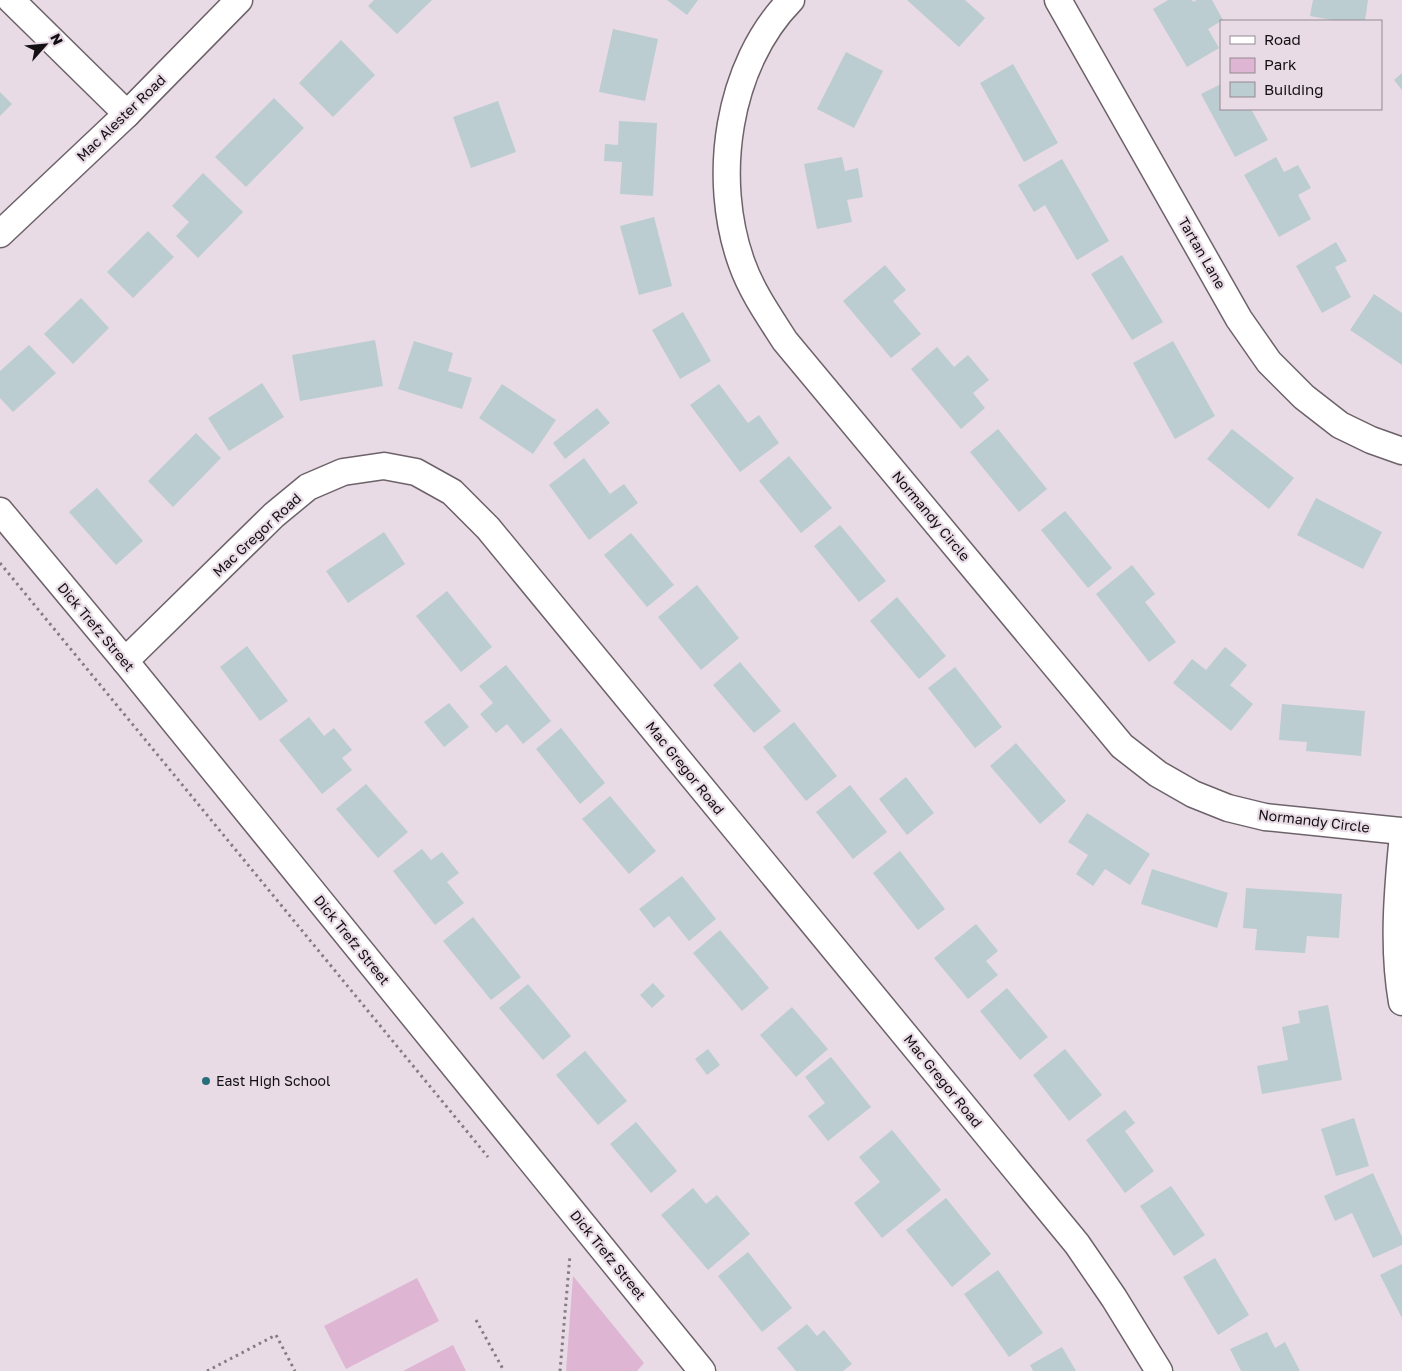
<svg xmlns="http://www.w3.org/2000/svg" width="1402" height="1371" font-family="'Golos Text',sans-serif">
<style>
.green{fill:#deb6d4}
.building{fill:#bbcdd0}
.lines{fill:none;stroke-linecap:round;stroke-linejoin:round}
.minor-casing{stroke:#6d626a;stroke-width:29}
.path{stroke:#857c83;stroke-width:3;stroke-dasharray:2.5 4;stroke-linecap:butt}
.minor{stroke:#fff;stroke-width:26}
.poi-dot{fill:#276f7a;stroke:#e8dbe5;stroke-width:2}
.labels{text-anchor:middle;stroke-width:4.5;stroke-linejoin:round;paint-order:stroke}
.street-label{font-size:14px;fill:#130f12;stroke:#e8dbe5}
.poi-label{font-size:14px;fill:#130f12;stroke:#e8dbe5;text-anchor:start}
</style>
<rect width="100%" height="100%" fill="#e8dbe5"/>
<!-- green -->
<g class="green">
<polygon points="573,1276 644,1363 637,1371 566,1371"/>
<polygon points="417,1278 439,1321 346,1369 324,1326"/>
<polygon points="453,1345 466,1371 403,1371"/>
</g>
<!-- building -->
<g class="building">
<polygon points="374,0 432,0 397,34 368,6"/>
<polygon points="667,0 698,0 687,15"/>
<polygon points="907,0 965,0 985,18 959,47"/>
<polygon points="1168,0 1192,0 1193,2 1197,0 1212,0 1223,20 1208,29 1219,48 1187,67 1153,9"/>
<polygon points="1313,0 1368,0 1365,21 1337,21 1310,16"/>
<polygon points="613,29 658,39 645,101 599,92"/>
<polygon points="341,40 375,75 333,117 299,83"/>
<polygon points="846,52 883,71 854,128 817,109"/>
<polygon points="1013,64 1058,143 1024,162 980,83"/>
<polygon points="1402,73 1402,90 1394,80"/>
<polygon points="1221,84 1221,109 1251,109 1268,140 1235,157 1201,94"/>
<polygon points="0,92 12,104 0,116"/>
<polygon points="274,98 304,128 246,187 215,157"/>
<polygon points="498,101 516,152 471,168 453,117"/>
<polygon points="619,121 657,123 653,196 620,194 622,162 604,161 605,144 618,145"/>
<polygon points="842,157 845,171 858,168 863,197 847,200 852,222 817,229 804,164"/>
<polygon points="1276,157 1284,172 1298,165 1311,188 1298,195 1311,219 1279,237 1244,175"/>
<polygon points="1062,159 1109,241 1077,260 1045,205 1034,212 1018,185"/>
<polygon points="203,173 243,212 198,258 176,236 189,222 172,206"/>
<polygon points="654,217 672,286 639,295 620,226"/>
<polygon points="148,231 174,257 133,298 107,272"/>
<polygon points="1336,242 1347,261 1335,267 1351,297 1322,313 1296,266"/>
<polygon points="1122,255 1163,322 1132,340 1091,274"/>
<polygon points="885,265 906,290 893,301 921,334 891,358 843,301"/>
<polygon points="1374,294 1402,313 1402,365 1350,330"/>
<polygon points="81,298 109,328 73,364 44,334"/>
<polygon points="683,312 711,361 680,379 652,330"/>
<polygon points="375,340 383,386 300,401 292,355"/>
<polygon points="414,341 453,353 448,371 472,378 462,409 398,389"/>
<polygon points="1173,341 1215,416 1175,439 1133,363"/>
<polygon points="29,345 56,373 13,412 0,398 0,371"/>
<polygon points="937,347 954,367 968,355 989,380 973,393 985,408 961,429 911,369"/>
<polygon points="262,383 284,417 229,451 208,418"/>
<polygon points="502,384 556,420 533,454 479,418"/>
<polygon points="719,384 748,423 759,415 779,443 740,472 690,405"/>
<polygon points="597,408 610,423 565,459 553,443"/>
<polygon points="998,429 1047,489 1019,512 970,452"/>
<polygon points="1232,429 1294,478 1269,509 1207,459"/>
<polygon points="196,433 221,458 173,507 148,481"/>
<polygon points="789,456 832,508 801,533 759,481"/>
<polygon points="584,458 610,494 624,484 638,503 589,540 549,485"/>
<polygon points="97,488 143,541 116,565 69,512"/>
<polygon points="1316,498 1382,532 1363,569 1297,535"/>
<polygon points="1065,511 1112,568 1088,588 1041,530"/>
<polygon points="840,525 886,581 859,602 814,546"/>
<polygon points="384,532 405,564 348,603 326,571"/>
<polygon points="631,533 674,585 647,607 604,555"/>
<polygon points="1132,565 1155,594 1145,602 1176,642 1149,662 1096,594"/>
<polygon points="697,585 739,638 701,670 658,617"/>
<polygon points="447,591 492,647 461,672 416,616"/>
<polygon points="897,597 946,656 919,679 870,621"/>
<polygon points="247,646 288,701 260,721 220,667"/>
<polygon points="1225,647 1247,665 1230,685 1253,704 1231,731 1173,683 1192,659 1206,670"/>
<polygon points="740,662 781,711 754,733 713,685"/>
<polygon points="506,665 551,721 523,744 507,724 496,733 480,714 493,703 479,686"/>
<polygon points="955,667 1002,727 975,748 928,688"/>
<polygon points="449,703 469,727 444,747 424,722"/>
<polygon points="1282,704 1365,711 1361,756 1306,751 1307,742 1279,740"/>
<polygon points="309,717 324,736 334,728 352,750 342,758 352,770 322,794 279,740"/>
<polygon points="794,722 837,776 806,801 763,747"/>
<polygon points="561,728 605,783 580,804 536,749"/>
<polygon points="1016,743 1066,801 1040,824 990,766"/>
<polygon points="906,777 934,813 907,835 879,799"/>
<polygon points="366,784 408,832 378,858 336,809"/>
<polygon points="850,785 887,832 853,859 816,812"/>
<polygon points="610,796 656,851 629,874 582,819"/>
<polygon points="1087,813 1150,854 1130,885 1105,869 1093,886 1076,874 1088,855 1068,842"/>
<polygon points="422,849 431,860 442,852 459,873 447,882 464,903 435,925 393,871"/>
<polygon points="900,851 945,909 918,930 873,873"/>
<polygon points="1152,869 1228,893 1217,928 1141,904"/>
<polygon points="682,876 716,919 689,941 669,916 654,928 639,909"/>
<polygon points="1246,888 1342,894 1339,938 1307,936 1305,953 1255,950 1257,929 1243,928"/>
<polygon points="473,917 521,977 491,1000 443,941"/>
<polygon points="976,924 998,951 986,961 998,975 968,999 934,958"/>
<polygon points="720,930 769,988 742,1011 693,953"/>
<polygon points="653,983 665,996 652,1008 640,995"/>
<polygon points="528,984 571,1036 543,1060 499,1008"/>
<polygon points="1007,988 1048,1037 1020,1060 980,1011"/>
<polygon points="1328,1005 1342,1080 1262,1094 1257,1066 1288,1060 1282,1027 1300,1023 1298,1011"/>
<polygon points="792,1007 828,1049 796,1077 760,1035"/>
<polygon points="708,1049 720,1065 707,1075 695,1059"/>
<polygon points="1065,1049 1102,1095 1069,1121 1033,1075"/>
<polygon points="585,1051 627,1101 598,1125 556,1075"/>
<polygon points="831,1057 871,1107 828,1141 808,1116 825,1103 805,1077"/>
<polygon points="1125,1110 1135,1123 1125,1131 1154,1171 1125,1193 1086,1140"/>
<polygon points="1354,1118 1369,1166 1336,1176 1321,1129"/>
<polygon points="636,1122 677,1171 651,1193 610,1144"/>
<polygon points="892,1130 941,1190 882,1238 854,1203 880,1182 859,1157"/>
<polygon points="1373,1173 1402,1237 1402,1245 1373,1258 1352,1213 1335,1221 1324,1196"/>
<polygon points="1171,1186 1205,1235 1174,1256 1140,1206"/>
<polygon points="693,1188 706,1204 717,1195 750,1234 708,1270 661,1215"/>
<polygon points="946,1198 991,1254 952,1287 906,1230"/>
<polygon points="748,1252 792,1308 762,1332 718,1276"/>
<polygon points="1215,1258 1249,1315 1218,1335 1183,1277"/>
<polygon points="1402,1264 1402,1318 1380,1275"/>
<polygon points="998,1270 1043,1333 1009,1357 964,1294"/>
<polygon points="807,1324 817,1336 824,1330 852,1364 843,1371 796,1371 777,1348"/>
<polygon points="1267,1332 1275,1348 1285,1342 1300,1371 1241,1371 1230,1349"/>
<polygon points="1062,1347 1076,1371 1033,1371 1030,1365"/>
</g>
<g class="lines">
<!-- minor casing -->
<g class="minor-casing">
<g id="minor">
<polyline points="11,0 127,114"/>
<path d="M791 0C727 65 711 179 742 264 752 292 769 316 785 341L1122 746 1158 774 1193 794 1228 808 1265 817 1402 831"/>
<polyline points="1058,0 1239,319 1269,362 1304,397 1340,425 1371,440 1402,451"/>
<polyline points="0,234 127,114 239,0"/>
<polyline points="0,511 125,661 702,1371"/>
<polyline points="125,661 274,515 308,487 343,472 384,466 416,472 452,492 488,528 1077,1244 1114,1298 1159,1371"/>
<path d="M1402 845C1397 897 1393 950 1402 1002"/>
</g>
</g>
<!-- path -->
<g class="path">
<polyline points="0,563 488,1157"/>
<polyline points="476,1320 504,1371"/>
<polyline points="207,1371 276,1335 295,1371"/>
<polyline points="560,1371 570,1255"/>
</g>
<!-- minor -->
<use href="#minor" class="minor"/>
</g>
<!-- markers -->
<circle class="poi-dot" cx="206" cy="1081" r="5"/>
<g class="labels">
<!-- street labels -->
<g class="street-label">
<text transform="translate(121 118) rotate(-44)" y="5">Mac Alester Road</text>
<text transform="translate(1202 253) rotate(60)" y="5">Tartan Lane</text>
<text transform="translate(931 516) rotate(50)" y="5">Normandy Circle</text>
<text transform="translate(257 535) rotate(-43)" y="5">Mac Gregor Road</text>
<text transform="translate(96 627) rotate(50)" y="5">Dick Trefz Street</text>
<text transform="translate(685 768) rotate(51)" y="5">Mac Gregor Road</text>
<text transform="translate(1314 821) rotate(7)" y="5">Normandy Circle</text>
<text transform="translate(352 940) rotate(51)" y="5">Dick Trefz Street</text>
<text transform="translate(943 1081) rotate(51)" y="5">Mac Gregor Road</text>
<text transform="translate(608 1255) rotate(51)" y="5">Dick Trefz Street</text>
</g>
<!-- poi labels -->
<g class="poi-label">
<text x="216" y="1086">East High School</text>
</g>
</g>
<!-- legend -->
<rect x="1220" y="20" width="162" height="90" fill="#e8dbe5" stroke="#938991"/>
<rect x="1230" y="36" width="25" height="8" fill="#ffffff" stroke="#938991"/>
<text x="1264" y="45" font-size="15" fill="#130f12">Road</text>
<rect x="1230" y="58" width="25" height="15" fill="#deb6d4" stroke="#938991"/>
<text x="1264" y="70" font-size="15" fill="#130f12">Park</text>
<rect x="1230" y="82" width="25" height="15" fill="#bbcdd0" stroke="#938991"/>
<text x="1264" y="95" font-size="15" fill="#130f12">Building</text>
<!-- north arrow -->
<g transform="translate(45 45) rotate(63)" stroke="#e8dbe5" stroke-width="4" paint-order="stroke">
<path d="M0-4L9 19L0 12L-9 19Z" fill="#130f12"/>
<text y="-8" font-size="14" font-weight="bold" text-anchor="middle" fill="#130f12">N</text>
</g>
</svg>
